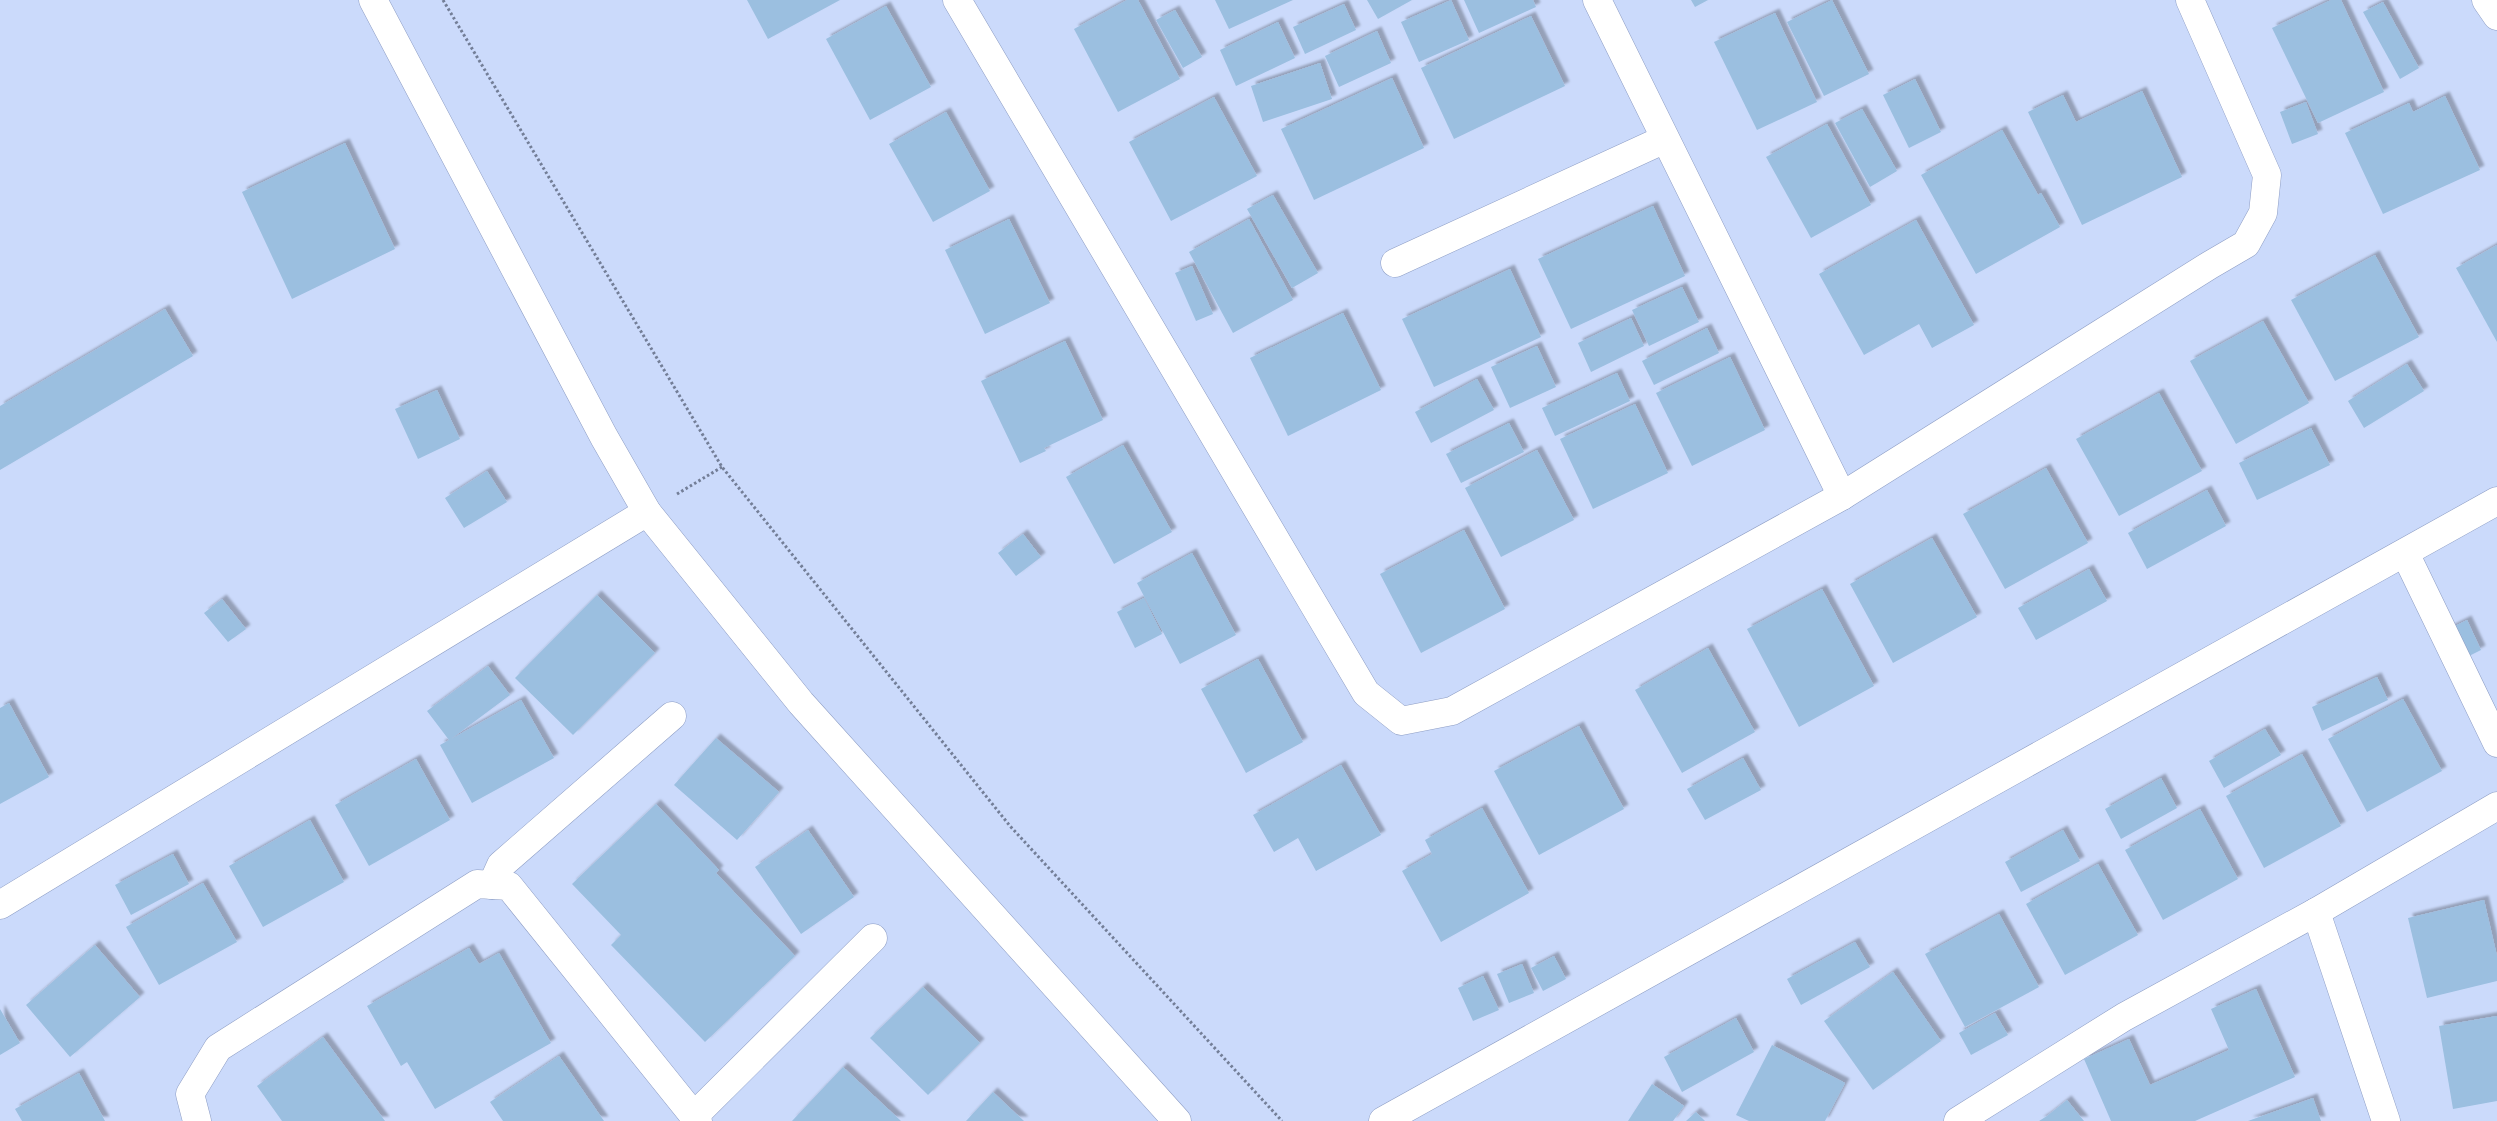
<svg xmlns="http://www.w3.org/2000/svg" width="2497" height="1121" font-family="Jost,sans-serif">
<style>
.building{fill:#9bbfe0;filter:url(#shadow)}
.lines{fill:none;stroke-linecap:round;stroke-linejoin:round}
.minor-casing{stroke:#8d9dc4;stroke-width:29}
.tertiary-casing{stroke:#8d9dc4;stroke-width:29}
.path{stroke:#737e97;stroke-width:3;stroke-dasharray:2.5 2.5;stroke-linecap:butt}
.minor{stroke:#fff;stroke-width:28}
.tertiary{stroke:#fff;stroke-width:28}
</style>
<defs>
<filter id="shadow"><feDropShadow dx="4.5" dy="-4.5" stdDeviation="1" flood-color="#0004"/></filter>
</defs>
<rect width="100%" height="100%" fill="#cbdafb"/>
<!-- building -->
<g class="building">
<polygon points="747,0 840,0 768,39"/>
<polygon points="1127,0 1138,0 1180,79 1118,112 1074,29"/>
<polygon points="1215,0 1293,0 1229,29"/>
<polygon points="1367,0 1412,0 1378,19"/>
<polygon points="1451,0 1469,40 1419,62 1401,22"/>
<polygon points="1464,0 1533,0 1536,7 1479,33"/>
<polygon points="1691,0 1708,0 1695,7"/>
<polygon points="1832,0 1869,74 1824,96 1787,22"/>
<polygon points="2331,0 2341,0 2384,92 2318,123 2272,28"/>
<polygon points="2383,2 2419,68 2400,79 2363,12"/>
<polygon points="1344,4 1356,30 1305,54 1293,27"/>
<polygon points="886,6 931,87 870,120 826,39"/>
<polygon points="1175,10 1202,57 1183,68 1156,20"/>
<polygon points="1775,13 1817,102 1757,130 1714,42"/>
<polygon points="1531,16 1565,86 1454,139 1421,68"/>
<polygon points="1278,22 1295,58 1236,86 1220,50"/>
<polygon points="1377,31 1391,63 1339,87 1325,56"/>
<polygon points="1320,63 1332,99 1263,122 1251,86"/>
<polygon points="1392,78 1424,148 1314,200 1281,129"/>
<polygon points="1915,79 1941,132 1909,148 1883,95"/>
<polygon points="2142,91 2182,177 2082,225 2028,112 2063,95 2076,122"/>
<polygon points="2445,96 2480,170 2383,214 2345,133 2409,103 2413,112"/>
<polygon points="1214,97 1257,176 1171,221 1129,142"/>
<polygon points="2306,102 2318,134 2292,144 2280,112"/>
<polygon points="1862,109 1897,171 1870,187 1835,123"/>
<polygon points="946,112 990,191 933,222 889,144"/>
<polygon points="1827,124 1871,205 1811,238 1766,157"/>
<polygon points="2002,130 2038,195 2041,193 2060,227 1976,274 1921,175"/>
<polygon points="345,143 395,249 292,299 242,192"/>
<polygon points="1273,195 1318,273 1292,288 1247,209"/>
<polygon points="1653,206 1685,276 1571,329 1538,259"/>
<polygon points="1009,219 1050,303 985,334 945,250"/>
<polygon points="1249,219 1293,300 1233,333 1189,252"/>
<polygon points="1916,220 1974,325 1932,348 1919,324 1864,355 1819,274"/>
<polygon points="2497,245 2497,342 2456,268"/>
<polygon points="2375,255 2419,337 2335,381 2291,300"/>
<polygon points="1192,266 1213,314 1196,321 1175,273"/>
<polygon points="1510,269 1541,337 1434,387 1402,319"/>
<polygon points="1682,287 1699,322 1649,346 1632,310"/>
<polygon points="165,309 193,356 0,470 0,406"/>
<polygon points="1343,313 1381,390 1288,436 1250,358"/>
<polygon points="1631,318 1644,346 1591,372 1578,343"/>
<polygon points="2263,321 2309,403 2236,444 2190,361"/>
<polygon points="1707,328 1719,353 1654,385 1642,361"/>
<polygon points="1065,341 1103,420 1044,448 1046,451 1020,463 981,381"/>
<polygon points="1537,346 1556,387 1510,408 1491,367"/>
<polygon points="1730,357 1765,430 1692,466 1656,393"/>
<polygon points="2407,364 2424,391 2364,428 2348,401"/>
<polygon points="1617,373 1630,401 1555,436 1542,408"/>
<polygon points="1477,379 1494,410 1431,443 1415,412"/>
<polygon points="437,390 460,439 418,459 395,409"/>
<polygon points="2159,393 2202,471 2119,516 2076,439"/>
<polygon points="1635,404 1668,473 1593,509 1560,439"/>
<polygon points="1509,423 1524,452 1461,483 1446,454"/>
<polygon points="2311,428 2330,465 2257,500 2239,463"/>
<polygon points="1123,445 1172,532 1114,564 1066,477"/>
<polygon points="1537,450 1574,520 1501,557 1465,488"/>
<polygon points="2046,468 2088,543 2005,589 1963,514"/>
<polygon points="487,471 507,502 464,528 445,498"/>
<polygon points="2207,490 2226,526 2147,569 2128,533"/>
<polygon points="1464,530 1505,609 1421,653 1380,574"/>
<polygon points="1023,534 1041,557 1016,576 998,553"/>
<polygon points="1932,538 1977,617 1893,663 1850,584"/>
<polygon points="1192,553 1236,635 1180,664 1137,583"/>
<polygon points="2089,569 2107,601 2036,640 2018,608"/>
<polygon points="1822,589 1874,686 1799,727 1747,629"/>
<polygon points="597,595 655,653 573,735 515,678"/>
<polygon points="1144,598 1162,634 1135,648 1117,612"/>
<polygon points="222,599 246,629 228,642 204,613"/>
<polygon points="2467,620 2481,650 2463,659 2449,629"/>
<polygon points="1708,648 1755,732 1682,773 1635,690"/>
<polygon points="1258,659 1303,742 1246,773 1201,689"/>
<polygon points="488,666 510,695 451,739 521,700 554,758 472,803 440,745 449,740 427,711"/>
<polygon points="2377,677 2388,700 2322,731 2312,707"/>
<polygon points="2403,699 2442,771 2367,812 2328,739"/>
<polygon points="9,703 49,777 0,804 0,708"/>
<polygon points="1579,726 1624,809 1539,855 1494,771"/>
<polygon points="2265,729 2281,755 2224,788 2209,761"/>
<polygon points="716,738 779,792 737,840 674,785"/>
<polygon points="2302,754 2341,826 2264,868 2226,796"/>
<polygon points="1743,758 1761,790 1705,820 1687,789"/>
<polygon points="416,759 450,820 369,866 335,805"/>
<polygon points="1341,765 1381,835 1316,871 1298,838 1274,852 1253,815"/>
<polygon points="2161,778 2177,808 2121,839 2105,809"/>
<polygon points="656,804 719,870 716,873 795,956 705,1042 611,945 621,935 572,884"/>
<polygon points="1482,808 1529,893 1441,942 1402,871 1432,854 1425,840"/>
<polygon points="2200,809 2238,879 2163,920 2125,850"/>
<polygon points="310,820 344,882 263,927 229,866"/>
<polygon points="808,830 854,897 801,934 755,867"/>
<polygon points="2063,830 2080,861 2021,892 2005,862"/>
<polygon points="173,854 189,884 131,915 115,885"/>
<polygon points="2098,864 2138,935 2065,975 2026,904"/>
<polygon points="203,883 237,942 159,985 126,927"/>
<polygon points="2484,900 2497,956 2497,981 2427,998 2408,918"/>
<polygon points="1999,914 2039,987 1965,1027 1925,954"/>
<polygon points="1855,942 1870,967 1801,1005 1787,979"/>
<polygon points="95,945 140,997 70,1057 26,1005"/>
<polygon points="469,948 479,964 499,953 551,1043 435,1109 407,1062 401,1066 367,1006"/>
<polygon points="1554,956 1566,979 1543,991 1531,968"/>
<polygon points="1522,964 1534,993 1509,1003 1497,974"/>
<polygon points="1893,972 1941,1041 1873,1090 1824,1021"/>
<polygon points="1483,976 1499,1010 1473,1021 1458,988"/>
<polygon points="923,987 980,1043 928,1095 870,1038"/>
<polygon points="2256,989 2295,1077 2195,1121 2111,1121 2084,1059 2129,1039 2150,1085 2229,1050 2211,1009"/>
<polygon points="0,1009 20,1043 0,1055"/>
<polygon points="1995,1013 2008,1035 1971,1055 1959,1033"/>
<polygon points="2497,1016 2497,1101 2453,1109 2439,1026"/>
<polygon points="1736,1018 1754,1052 1682,1092 1664,1057"/>
<polygon points="323,1037 385,1121 282,1121 257,1086"/>
<polygon points="1772,1045 1845,1083 1825,1121 1749,1121 1736,1115"/>
<polygon points="559,1056 604,1121 503,1121 490,1102"/>
<polygon points="843,1067 901,1121 792,1121"/>
<polygon points="79,1073 105,1121 22,1121 15,1109"/>
<polygon points="1652,1084 1684,1106 1673,1121 1628,1121"/>
<polygon points="993,1092 1024,1121 966,1121"/>
<polygon points="2313,1098 2321,1121 2248,1121"/>
<polygon points="2067,1100 2084,1121 2039,1121 2047,1116"/>
<polygon points="1696,1112 1705,1121 1686,1121"/>
</g>
<g class="lines">
<!-- minor casing -->
<g class="minor-casing">
<g id="minor">
<polyline points="957,0 1366,693 1401,721 1452,711 1842,496 2210,265 2246,244 2263,213 2267,175 2190,0"/>
<polyline points="1597,0 1842,496"/>
<polyline points="2486,0 2497,16"/>
<polyline points="1395,263 1665,139"/>
<polyline points="2405,553 2497,743"/>
<polyline points="492,885 501,865 672,716"/>
<polyline points="0,905 647,512"/>
<polyline points="2316,912 2386,1121"/>
<polyline points="694,1116 873,938"/>
<polyline points="197,1121 190,1094 218,1048 477,884 509,886 698,1121"/>
<polyline points="1383,1121 2497,501"/>
<polyline points="1958,1121 2124,1017 2316,912 2497,806"/>
</g>
</g>
<!-- tertiary casing -->
<g class="tertiary-casing">
<polyline id="tertiary" points="373,0 604,437 647,512 801,703 1177,1121"/>
</g>
<!-- path -->
<g class="path">
<polyline points="443,0 722,467 1010,826 1282,1121"/>
<polyline points="677,494 722,467"/>
</g>
<!-- minor -->
<use href="#minor" class="minor"/>
<!-- tertiary -->
<use href="#tertiary" class="tertiary"/>
</g>
</svg>
